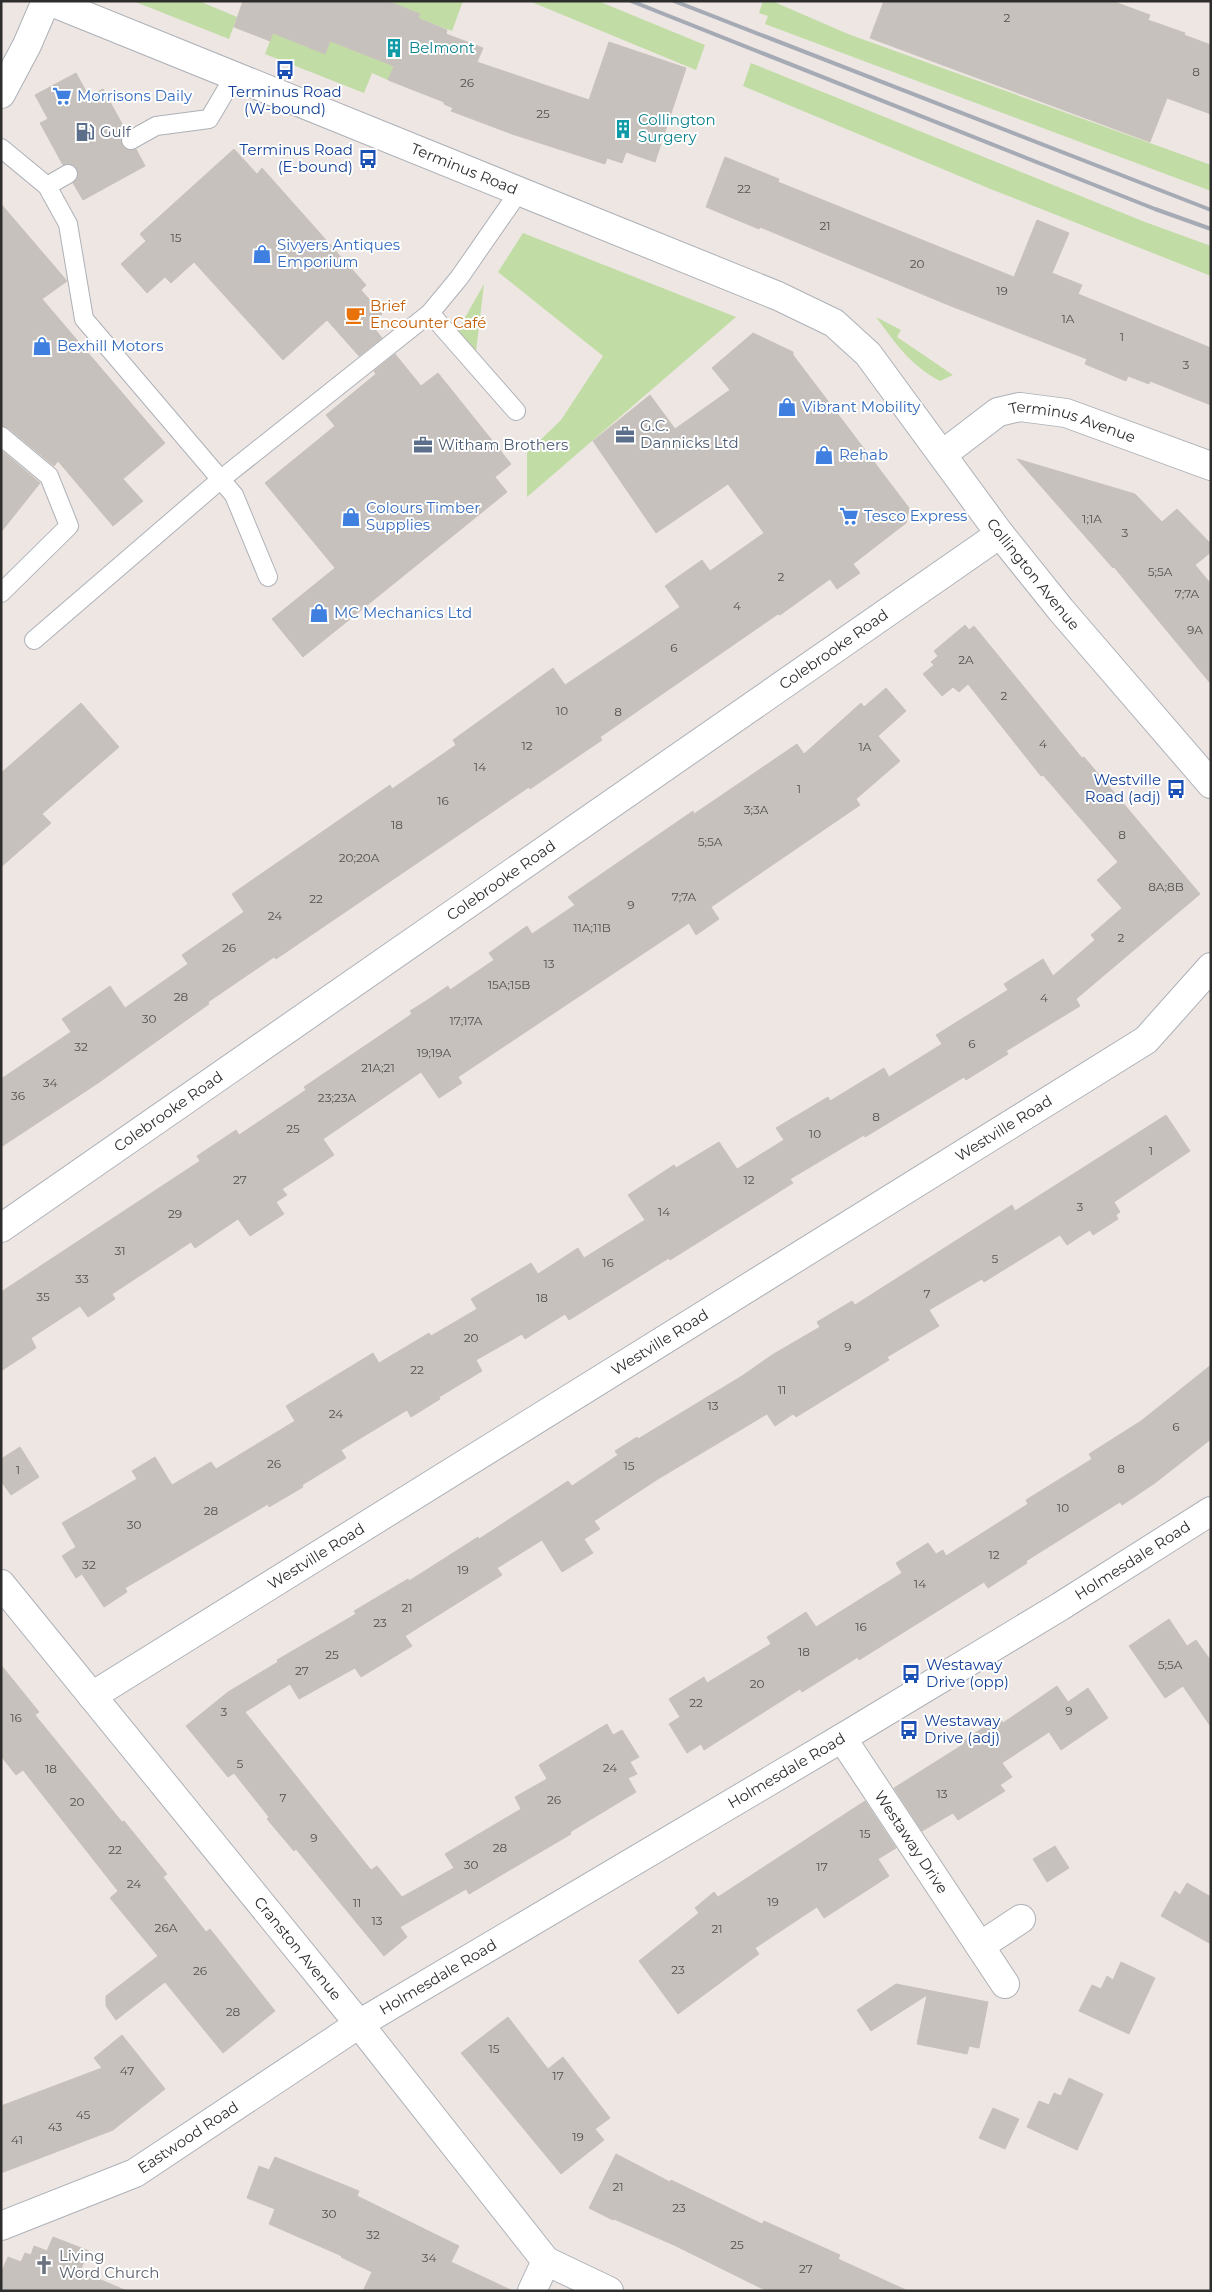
<svg xmlns="http://www.w3.org/2000/svg" width="1212" height="2292" font-family="Montserrat,sans-serif">
<style>
.green{fill:#c1dda5}
.building{fill:#c6c1bd;stroke:#c9c2bb}
.lines{fill:none;stroke-linecap:round;stroke-linejoin:round}
.lane-casing{stroke:#aeb1b8;stroke-width:20}
.street-casing{stroke:#aeb1b8;stroke-width:30}
.secondary-casing{stroke:#aeb1b8;stroke-width:30}
.lane{stroke:#fff;stroke-width:18}
.street{stroke:#fff;stroke-width:28}
.secondary{stroke:#fff;stroke-width:28}
.rail{stroke:#a5aab5;stroke-width:4}
.labels{text-anchor:middle;stroke-width:4;stroke-linejoin:round;paint-order:stroke}
.number-label{font-size:12px;fill:#535251}
.culture-label{font-size:15px;fill:#0d838f;stroke:#fff;text-anchor:start}
.transit-label{font-size:15px;fill:#164399;stroke:#fff;text-anchor:end}
.shop-label{font-size:15px;fill:#366cbe;stroke:#fff;text-anchor:start}
.service-label{font-size:15px;fill:#4e5e75;stroke:#fff;text-anchor:start}
.street-label{font-size:15px;fill:#2d2d2d;stroke:#fff}
.food-label{font-size:15px;fill:#c56008;stroke:#fff;text-anchor:start}
.worship-label{font-size:15px;fill:#5b616d;stroke:#fff;text-anchor:start}
</style>
<rect width="100%" height="100%" fill="#ede6e2"/>
<!-- green -->
<g class="green">
<polygon points="133,1 199,1 237,17 229,39"/>
<polygon points="388,1 463,1 452,31 418,18 420,14"/>
<polygon points="529,1 598,1 705,45 696,70"/>
<polygon points="763,1 772,1 848,34 1211,165 1211,191 765,24 768,16 759,13"/>
<polygon points="273,33 325,54 330,41 394,66 388,80 372,73 364,93 265,54"/>
<polygon points="751,63 1145,222 1211,246 1211,276 993,190 743,86"/>
<polygon points="523,233 736,317 527,497 527,453 561,420 603,356 498,272"/>
<polygon points="484,284 476,352 458,330"/>
<path d="M876 317 901 330 897 337 953 375 940 381C911 366 895 343 876 317Z"/>
</g>
<!-- building -->
<g class="building">
<polygon points="243,1 388,1 420,14 418,18 447,30 446,34 483,48 477,62 589,100 609,42 686,68 655,162 626,152 622,163 607,158 605,164 512,134 451,111 453,108 444,104 444,102 388,80 394,66 330,41 325,54 273,33 270,41 234,27"/>
<polygon points="884,1 1112,1 1150,15 1148,20 1185,33 1184,35 1211,45 1211,114 1167,98 1150,142 870,38"/>
<polygon points="76,73 89,97 103,89 126,131 122,135 122,145 126,149 136,149 145,166 83,200 73,183 77,179 77,169 73,165 63,165 40,123 48,119 35,95"/>
<polygon points="234,149 257,174 262,168 366,285 361,290 382,314 371,324 382,338 359,356 327,320 283,360 194,262 171,283 165,277 147,293 121,264 146,241 140,234"/>
<polygon points="725,157 779,179 778,182 1014,277 1037,220 1069,233 1052,273 1082,285 1078,294 1211,348 1211,405 1150,381 1149,384 1128,376 1126,381 1085,364 1087,359 946,304 760,227 759,229 706,207"/>
<polygon points="1,204 67,281 42,299 165,443 123,479 143,501 113,526 58,461 54,466 8,428 1,426"/>
<polygon points="753,333 793,352 793,355 909,508 906,523 853,564 860,573 837,589 830,579 780,615 778,614 600,737 602,740 530,789 529,787 276,959 274,957 208,1002 209,1004 98,1083 1,1147 1,1079 71,1032 62,1019 110,986 125,1008 188,964 182,955 244,912 232,894 390,785 392,789 456,745 453,740 553,668 565,685 634,639 680,607 665,586 702,560 710,571 764,533 728,484 656,533 593,441 650,395 675,429 730,390 712,368"/>
<polygon points="395,354 421,386 438,373 511,464 495,477 507,492 303,657 272,619 335,568 265,483 335,426 326,415 376,374 374,371"/>
<polygon points="1,450 40,483 1,532"/>
<polygon points="1017,459 1135,494 1162,522 1177,509 1211,544 1211,552 1195,565 1211,584 1211,684 1114,567 1113,568"/>
<polygon points="965,625 969,630 974,626 1082,758 1084,757 1200,894 1076,999 1080,1006 1006,1051 1008,1054 966,1080 964,1077 865,1137 864,1135 790,1179 793,1183 670,1260 669,1258 569,1320 565,1314 525,1339 522,1334 476,1360 482,1371 439,1397 440,1399 411,1417 407,1410 341,1450 346,1458 302,1485 303,1487 269,1507 268,1504 125,1588 127,1592 104,1607 82,1574 76,1578 62,1556 76,1547 62,1523 137,1479 132,1471 155,1457 172,1485 211,1462 216,1469 295,1421 286,1406 373,1353 379,1363 429,1333 431,1336 477,1309 471,1299 531,1263 538,1274 578,1248 584,1258 645,1220 628,1195 674,1165 676,1168 719,1142 737,1169 784,1140 776,1128 828,1097 830,1101 884,1068 889,1077 942,1044 936,1035 1008,990 1004,984 1043,959 1053,976 1095,940 1091,935 1122,908 1097,880 1118,862 1043,775 1041,776 968,684 959,692 953,687 942,696 923,674 934,665 931,662 938,656 934,651"/>
<polygon points="886,688 906,711 878,736 900,761 856,799 860,805 711,907 719,919 696,935 689,923 458,1077 462,1083 439,1098 421,1072 323,1139 334,1155 282,1189 287,1195 276,1202 284,1214 250,1236 238,1219 195,1248 191,1242 112,1294 115,1299 88,1317 80,1306 31,1338 36,1348 1,1371 1,1292 200,1161 197,1156 236,1130 239,1135 306,1090 304,1087 412,1014 410,1011 426,1001 448,986 450,990 494,960 489,953 527,926 532,934 575,905 568,897 693,811 694,814 797,744 804,754 861,703 864,707"/>
<polygon points="81,703 119,747 42,814 51,823 1,867 1,773"/>
<polygon points="1166,1115 1190,1151 1114,1202 1120,1212 1116,1215 1118,1219 1093,1235 1090,1230 1067,1245 1060,1235 984,1282 982,1279 929,1310 939,1326 887,1357 889,1360 796,1417 793,1414 775,1426 767,1414 658,1479 594,1521 600,1529 584,1539 593,1553 562,1572 542,1540 497,1568 502,1575 405,1636 412,1646 361,1677 355,1668 299,1699 290,1684 245,1712 371,1870 377,1866 402,1897 454,1868 445,1854 521,1809 515,1797 547,1779 539,1765 607,1724 613,1735 622,1730 639,1757 630,1762 637,1774 628,1778 636,1792 570,1832 571,1834 469,1894 466,1889 400,1927 407,1937 384,1956 296,1849 294,1851 267,1819 269,1817 234,1773 228,1777 186,1726 228,1692 278,1662 277,1660 356,1614 354,1611 408,1579 409,1581 478,1537 479,1539 568,1481 572,1486 618,1455 615,1451 637,1437 638,1439 742,1376 772,1355 820,1327 817,1322 852,1301 855,1305 1012,1205 1015,1211"/>
<polygon points="1211,1365 1211,1439 1155,1483 1122,1505 1120,1502 1026,1561 1027,1563 988,1588 984,1582 859,1660 858,1657 802,1692 800,1689 704,1750 701,1744 687,1753 669,1724 680,1717 669,1699 704,1677 707,1683 771,1644 767,1637 806,1612 816,1627 902,1573 896,1563 928,1543 936,1554 943,1550 946,1556 1028,1504 1026,1500 1092,1459 1089,1454 1141,1421"/>
<polygon points="20,1447 39,1477 11,1495 1,1481 1,1459"/>
<polygon points="1169,1619 1187,1646 1196,1640 1211,1661 1211,1727 1183,1686 1165,1698 1129,1646"/>
<polygon points="1,1665 39,1712 35,1715 122,1822 124,1821 167,1874 163,1877 206,1932 210,1929 275,2011 223,2053 165,1982 116,2020 106,2006 106,1996 158,1956 110,1898 118,1891 23,1770 16,1775 1,1756"/>
<polygon points="1057,1686 1068,1702 1088,1688 1108,1718 1061,1750 1049,1732 1002,1763 1012,1777 1000,1785 1005,1791 958,1820 953,1813 922,1831 894,1788 964,1744 962,1742 999,1717 1003,1723"/>
<polygon points="865,1801 896,1848 878,1859 889,1876 824,1918 817,1907 755,1948 759,1954 678,2014 639,1961 699,1913 695,1908 714,1892 718,1897"/>
<polygon points="1055,1846 1069,1868 1047,1882 1033,1859"/>
<polygon points="1187,1883 1211,1897 1211,1944 1161,1916 1175,1891 1180,1895"/>
<polygon points="1121,1962 1155,1978 1129,2034 1079,2011 1092,1985 1101,1989 1107,1976 1113,1980"/>
<polygon points="896,1984 988,2002 979,2048 969,2046 967,2054 917,2044 927,1995 871,2031 857,2010"/>
<polygon points="508,2017 548,2069 563,2057 610,2118 595,2129 604,2140 561,2174 461,2053"/>
<polygon points="122,2035 165,2089 113,2130 1,2173 1,2106 102,2068 94,2058"/>
<polygon points="1069,2078 1103,2094 1077,2150 1027,2127 1039,2101 1049,2105 1054,2093 1061,2096"/>
<polygon points="993,2108 1019,2119 1005,2149 979,2138"/>
<polygon points="616,2154 670,2182 671,2180 762,2224 764,2221 840,2255 838,2259 908,2291 767,2291 674,2245 614,2219 613,2220 589,2208"/>
<polygon points="275,2157 359,2191 357,2196 459,2246 451,2262 513,2291 363,2291 372,2272 341,2257 342,2256 269,2224 275,2209 247,2198 259,2166 269,2170"/>
<polygon points="53,2237 89,2251 80,2271 127,2291 1,2291 1,2273 8,2257 21,2262 25,2253 31,2255 34,2246 47,2251"/>
</g>
<g class="lines">
<!-- lane casing -->
<g class="lane-casing">
<g id="lane">
<polyline points="131,140 156,126 209,119 235,75"/>
<polyline points="1,148 47,186 68,224 84,319 234,495 268,577"/>
<polyline points="47,186 68,174"/>
<polyline points="430,313 516,411"/>
<polyline points="1,436 49,476 69,526 1,593"/>
<polyline points="34,640 220,480 430,313 459,278 518,193"/>
</g>
</g>
<!-- street casing -->
<g class="street-casing">
<g id="street">
<polyline points="1,94 27,45 46,1"/>
<path id="s1" d="M943 454 998 412 1020 407 1066 413 1211 466"/>
<path id="s2" d="M1 1228 1000 534"/>
<path id="s3" d="M1 1584 359 2024 546 2261 609 2291"/>
<path id="s4" d="M92 1696 1146 1040 1211 967"/>
<path id="s5" d="M842 1738 1005 1984"/>
<polyline points="980,1946 1021,1919"/>
<path id="s6" d="M1 2226 135 2173 359 2024 842 1738 1061 1606 1211 1511"/>
<polyline points="532,2291 546,2261"/>
</g>
</g>
<!-- secondary casing -->
<g class="secondary-casing">
<g id="secondary">
<path id="s7" d="M49 1 778 296 834 323 868 354 1000 534 1061 610 1211 784"/>
</g>
</g>
<!-- lane -->
<use href="#lane" class="lane"/>
<!-- street -->
<use href="#street" class="street"/>
<!-- secondary -->
<use href="#secondary" class="secondary"/>
<!-- rail -->
<g class="rail">
<polyline points="631,1 1155,209 1211,229"/>
<polyline points="674,1 1211,210"/>
</g>
</g>
<!-- icons -->
<defs>
<g id="building-bare" transform="scale(1.5)"><path d="M-4-6H4V6H1V3H-1V6H-4ZM-2.5-4.3h1.7v1.8h-1.7ZM.8-4.3h1.7v1.8H.8ZM-2.5-1h1.7V.8h-1.7ZM.8-1h1.7V.8H.8Z" fill="#0f9aa8" stroke="#fff" stroke-width="2.5" paint-order="stroke"/></g>
<g id="bus-bare" transform="scale(1.5)"><path d="M-5-6H5V4H4V6H2V4H-2V6H-4V4H-5ZM-3.5-4V0h7V-4ZM-3.5 1.2v1.5H-2V1.2ZM2 1.2v1.5H3.5V1.2Z" fill="#1a4fb4" stroke="#fff" stroke-width="2.5" paint-order="stroke"/></g>
<g id="supermarket-bare" transform="scale(1.5)"><path d="M-6-5.5h2.5l.6 2H6L4.5 2H-2.5L-4.4-4H-6ZM-1.5 3.2a1.3 1.3 0 1 0 .1 0ZM3 3.2a1.3 1.3 0 1 0 .1 0Z" fill="#3f7fe0" stroke="#fff" stroke-width="2.5" paint-order="stroke"/></g>
<g id="fuel-bare" transform="scale(1.5)"><path d="M-5.5-6h7V0h2V4h1.3V-2.5L3-4.5l.8-.8L6-3V5H2.5V1h-1V6h-7ZM-4.2-4.7v3.2H.2V-4.7Z" fill="#5c6f8a" stroke="#fff" stroke-width="2.5" paint-order="stroke"/></g>
<g id="shop-bare" transform="scale(1.5)"><path d="M-5-2.5h2.3a2.7 3.5 0 0 1 5.4 0H5L5.5 6h-11ZM-1.5-2.5h3a1.5 2.3 0 0 0-3 0Z" fill="#3f7fe0" stroke="#fff" stroke-width="2.5" paint-order="stroke"/></g>
<g id="cafe-bare" transform="scale(1.5)"><path d="M-5.5-4.5H6V0H3Q3 3.5 0 3.5H-2.5Q-5.5 3.5-5.5 0ZM3-3.2v2h1.7v-2ZM-6 4.5H4V6H-6Z" fill="#e8710a" stroke="#fff" stroke-width="2.5" paint-order="stroke"/></g>
<g id="office-bare" transform="scale(1.5)"><path d="M-6-3h4V-5.5h4V-3h4V5H-6ZM-1-4.5V-3h2v-1.5ZM-6 0V1H6V0Z" fill="#5c6f8a" stroke="#fff" stroke-width="2.5" paint-order="stroke"/></g>
<g id="church-bare" transform="scale(1.5)"><path d="M-1.2-6h2.4v3.5h3.3v2.4h-3.3V6h-2.4V-.1h-3.3v-2.4h3.3Z" fill="#6b7280" stroke="#fff" stroke-width="2.5" paint-order="stroke"/></g>
</defs>
<g fill-rule="evenodd">
<use href="#building-bare" x="394" y="48"/>
<use href="#bus-bare" x="285" y="70"/>
<use href="#supermarket-bare" x="62" y="96"/>
<use href="#building-bare" x="623" y="129"/>
<use href="#fuel-bare" x="85" y="132"/>
<use href="#bus-bare" x="368" y="159"/>
<use href="#shop-bare" x="262" y="254"/>
<use href="#cafe-bare" x="355" y="315"/>
<use href="#shop-bare" x="42" y="346"/>
<use href="#shop-bare" x="787" y="407"/>
<use href="#office-bare" x="625" y="435"/>
<use href="#office-bare" x="423" y="445"/>
<use href="#shop-bare" x="824" y="455"/>
<use href="#supermarket-bare" x="849" y="516"/>
<use href="#shop-bare" x="351" y="517"/>
<use href="#shop-bare" x="319" y="613"/>
<use href="#bus-bare" x="1176" y="789"/>
<use href="#bus-bare" x="911" y="1674"/>
<use href="#bus-bare" x="909" y="1730"/>
<use href="#church-bare" x="44" y="2265"/>
</g>
<g class="labels">
<!-- number labels -->
<g class="number-label">
<text x="1007" y="22">2</text>
<text x="1196" y="76">8</text>
<text x="467" y="87">26</text>
<text x="543" y="118">25</text>
<text x="744" y="193">22</text>
<text x="825" y="230">21</text>
<text x="176" y="242">15</text>
<text x="917" y="268">20</text>
<text x="1002" y="295">19</text>
<text x="1068" y="323">1A</text>
<text x="1122" y="341">1</text>
<text x="1186" y="369">3</text>
<text x="1092" y="523">1;1A</text>
<text x="1125" y="537">3</text>
<text x="1160" y="576">5;5A</text>
<text x="781" y="581">2</text>
<text x="1187" y="598">7;7A</text>
<text x="737" y="610">4</text>
<text x="1195" y="634">9A</text>
<text x="674" y="652">6</text>
<text x="966" y="664">2A</text>
<text x="1004" y="700">2</text>
<text x="562" y="715">10</text>
<text x="618" y="716">8</text>
<text x="1043" y="748">4</text>
<text x="527" y="750">12</text>
<text x="865" y="751">1A</text>
<text x="480" y="771">14</text>
<text x="799" y="793">1</text>
<text x="443" y="805">16</text>
<text x="756" y="814">3;3A</text>
<text x="397" y="829">18</text>
<text x="1122" y="839">8</text>
<text x="710" y="846">5;5A</text>
<text x="359" y="862">20;20A</text>
<text x="1166" y="891">8A;8B</text>
<text x="684" y="901">7;7A</text>
<text x="316" y="903">22</text>
<text x="631" y="909">9</text>
<text x="275" y="920">24</text>
<text x="592" y="932">11A;11B</text>
<text x="1121" y="942">2</text>
<text x="229" y="952">26</text>
<text x="549" y="968">13</text>
<text x="509" y="989">15A;15B</text>
<text x="181" y="1001">28</text>
<text x="1044" y="1002">4</text>
<text x="149" y="1023">30</text>
<text x="466" y="1025">17;17A</text>
<text x="972" y="1048">6</text>
<text x="81" y="1051">32</text>
<text x="434" y="1057">19;19A</text>
<text x="378" y="1072">21A;21</text>
<text x="50" y="1087">34</text>
<text x="18" y="1100">36</text>
<text x="337" y="1102">23;23A</text>
<text x="876" y="1121">8</text>
<text x="293" y="1133">25</text>
<text x="815" y="1138">10</text>
<text x="1151" y="1155">1</text>
<text x="240" y="1184">27</text>
<text x="749" y="1184">12</text>
<text x="1080" y="1211">3</text>
<text x="664" y="1216">14</text>
<text x="175" y="1218">29</text>
<text x="120" y="1255">31</text>
<text x="995" y="1263">5</text>
<text x="608" y="1267">16</text>
<text x="82" y="1283">33</text>
<text x="927" y="1298">7</text>
<text x="43" y="1301">35</text>
<text x="542" y="1302">18</text>
<text x="471" y="1342">20</text>
<text x="848" y="1351">9</text>
<text x="417" y="1374">22</text>
<text x="782" y="1394">11</text>
<text x="713" y="1410">13</text>
<text x="336" y="1418">24</text>
<text x="1176" y="1431">6</text>
<text x="274" y="1468">26</text>
<text x="629" y="1470">15</text>
<text x="1121" y="1473">8</text>
<text x="18" y="1474">1</text>
<text x="1063" y="1512">10</text>
<text x="211" y="1515">28</text>
<text x="134" y="1529">30</text>
<text x="994" y="1559">12</text>
<text x="89" y="1569">32</text>
<text x="463" y="1574">19</text>
<text x="920" y="1588">14</text>
<text x="407" y="1612">21</text>
<text x="380" y="1627">23</text>
<text x="861" y="1631">16</text>
<text x="804" y="1656">18</text>
<text x="332" y="1659">25</text>
<text x="1170" y="1669">5;5A</text>
<text x="302" y="1675">27</text>
<text x="757" y="1688">20</text>
<text x="696" y="1707">22</text>
<text x="1069" y="1715">9</text>
<text x="224" y="1716">3</text>
<text x="16" y="1722">16</text>
<text x="240" y="1768">5</text>
<text x="610" y="1772">24</text>
<text x="51" y="1773">18</text>
<text x="942" y="1798">13</text>
<text x="283" y="1802">7</text>
<text x="554" y="1804">26</text>
<text x="77" y="1806">20</text>
<text x="865" y="1838">15</text>
<text x="314" y="1842">9</text>
<text x="500" y="1852">28</text>
<text x="115" y="1854">22</text>
<text x="471" y="1869">30</text>
<text x="822" y="1871">17</text>
<text x="134" y="1888">24</text>
<text x="773" y="1906">19</text>
<text x="357" y="1907">11</text>
<text x="377" y="1925">13</text>
<text x="166" y="1932">26A</text>
<text x="717" y="1933">21</text>
<text x="678" y="1974">23</text>
<text x="200" y="1975">26</text>
<text x="233" y="2016">28</text>
<text x="494" y="2053">15</text>
<text x="127" y="2075">47</text>
<text x="558" y="2080">17</text>
<text x="83" y="2119">45</text>
<text x="55" y="2131">43</text>
<text x="578" y="2141">19</text>
<text x="17" y="2144">41</text>
<text x="618" y="2191">21</text>
<text x="679" y="2212">23</text>
<text x="329" y="2218">30</text>
<text x="373" y="2239">32</text>
<text x="737" y="2249">25</text>
<text x="429" y="2262">34</text>
<text x="806" y="2273">27</text>
</g>
<!-- culture labels -->
<g class="culture-label">
<text x="409" y="53">Belmont</text>
<text x="638" y="125">Collington<tspan x="638" dy="17">Surgery</tspan></text>
</g>
<!-- transit labels -->
<g class="transit-label">
<text x="285" y="97" text-anchor="middle">Terminus Road<tspan x="285" dy="17">(W-bound)</tspan></text>
<text x="353" y="155">Terminus Road<tspan x="353" dy="17">(E-bound)</tspan></text>
<text x="1161" y="785">Westville<tspan x="1161" dy="17">Road (adj)</tspan></text>
<text x="926" y="1670" text-anchor="start">Westaway<tspan x="926" dy="17">Drive (opp)</tspan></text>
<text x="924" y="1726" text-anchor="start">Westaway<tspan x="924" dy="17">Drive (adj)</tspan></text>
</g>
<!-- shop labels -->
<g class="shop-label">
<text x="77" y="101">Morrisons Daily</text>
<text x="277" y="250">Sivyers Antiques<tspan x="277" dy="17">Emporium</tspan></text>
<text x="57" y="351">Bexhill Motors</text>
<text x="802" y="412">Vibrant Mobility</text>
<text x="839" y="460">Rehab</text>
<text x="366" y="513">Colours Timber<tspan x="366" dy="17">Supplies</tspan></text>
<text x="864" y="521">Tesco Express</text>
<text x="334" y="618">MC Mechanics Ltd</text>
</g>
<!-- service labels -->
<g class="service-label">
<text x="100" y="137">Gulf</text>
<text x="640" y="431">G.C.<tspan x="640" dy="17">Dannicks Ltd</tspan></text>
<text x="438" y="450">Witham Brothers</text>
</g>
<!-- street labels -->
<g class="street-label">
<text dy="5" stroke="none"><textPath href="#s7" startOffset="448">Terminus Road</textPath></text>
<text dy="5" stroke="none"><textPath href="#s1" startOffset="146">Terminus Avenue</textPath></text>
<text dy="5" stroke="none"><textPath href="#s7" startOffset="1170">Collington Avenue</textPath></text>
<text dy="5" stroke="none"><textPath href="#s2" startOffset="1014">Colebrooke Road</textPath></text>
<text dy="5" stroke="none"><textPath href="#s2" startOffset="609">Colebrooke Road</textPath></text>
<text dy="5" stroke="none"><textPath href="#s2" startOffset="204">Colebrooke Road</textPath></text>
<text dy="5" stroke="none"><textPath href="#s4" startOffset="1074">Westville Road</textPath></text>
<text dy="5" stroke="none"><textPath href="#s4" startOffset="669">Westville Road</textPath></text>
<text dy="5" stroke="none"><textPath href="#s4" startOffset="264">Westville Road</textPath></text>
<text dy="5" stroke="none"><textPath href="#s6" startOffset="1315">Holmesdale Road</textPath></text>
<text dy="5" stroke="none"><textPath href="#s6" startOffset="910">Holmesdale Road</textPath></text>
<text dy="5" stroke="none"><textPath href="#s5" startOffset="125">Westaway Drive</textPath></text>
<text dy="5" stroke="none"><textPath href="#s3" startOffset="470">Cranston Avenue</textPath></text>
<text dy="5" stroke="none"><textPath href="#s6" startOffset="505">Holmesdale Road</textPath></text>
<text dy="5" stroke="none"><textPath href="#s6" startOffset="208">Eastwood Road</textPath></text>
</g>
<!-- food labels -->
<g class="food-label">
<text x="370" y="311">Brief<tspan x="370" dy="17">Encounter Café</tspan></text>
</g>
<!-- worship labels -->
<g class="worship-label">
<text x="59" y="2261">Living<tspan x="59" dy="17">Word Church</tspan></text>
</g>
</g>
<!-- border -->
<rect width="1212" height="2292" fill="none" stroke="#2d2d2d" stroke-width="5"/>
</svg>
